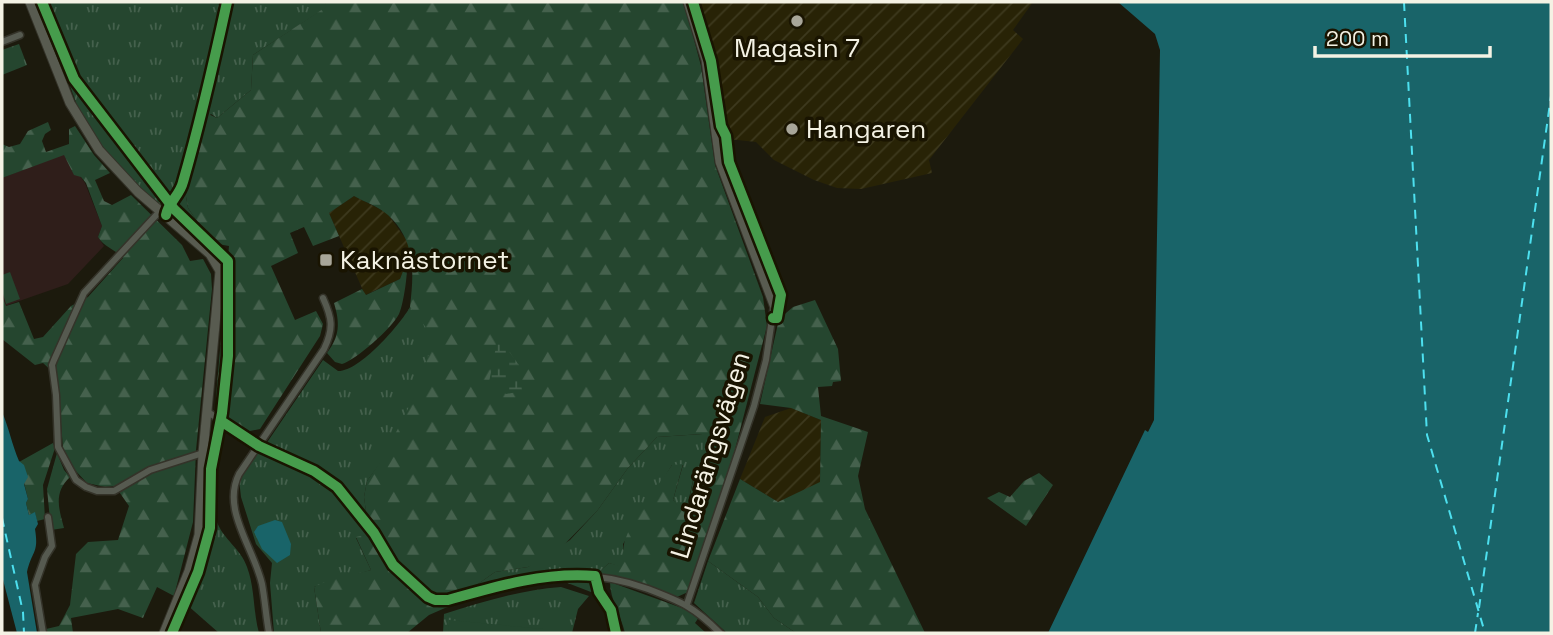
<svg xmlns="http://www.w3.org/2000/svg" width="1553" height="635" font-family="'Space Grotesk',sans-serif">
<style>
.commercial{fill:#2f1e1a}
.industrial{fill:url(#industrial-furrows)}
.grass{fill:url(#grass-tufts)}
.forest{fill:url(#forest-firs)}
.wetland{fill:url(#wetland-marsh)}
.pitch{fill:#25462f}
.water{fill:#196469}
.lines{fill:none;stroke-linecap:round;stroke-linejoin:round}
.ferry{stroke:#4de0ef;stroke-width:2;stroke-dasharray:9 7;stroke-linecap:butt}
.street-casing{stroke:#343329;stroke-width:9}
.secondary-casing{stroke:#343329;stroke-width:11}
.street{stroke:#565a50;stroke-width:6}
.secondary{stroke:#585b50;stroke-width:9}
.cycleway-casing{stroke:#191401;stroke-width:15}
.cycleway{stroke:#469c4c;stroke-width:10}
.poi-dot{fill:#a8a699;stroke:#191401;stroke-width:2.5}
.labels{text-anchor:middle;stroke-width:7;stroke-linejoin:round;paint-order:stroke}
.poi-label{font-size:26px;fill:#f4f2e4;stroke:#191401;text-anchor:start}
.street-label{font-size:26px;fill:#f4f2e4;stroke:#191401}
</style>
<defs>
<pattern id="industrial-furrows" width="10" height="10" patternUnits="userSpaceOnUse" patternTransform="scale(1.75)"><rect width="10" height="10" fill="#282306"/><path d="M-1 1l2-2M0 10L10 0M9 11l2-2" fill="none" stroke="#3d391e"/></pattern>
<pattern id="grass-tufts" width="24" height="20" patternUnits="userSpaceOnUse" patternTransform="scale(1.75)"><rect width="24" height="20" fill="#25462f"/><path d="M3 7l-1-3M5 7V3M7 7l1-3M15 17l-1-3M17 17v-4M19 17l1-3" fill="none" stroke="#45614d"/></pattern>
<pattern id="forest-firs" width="22" height="20" patternUnits="userSpaceOnUse" patternTransform="scale(1.75)"><rect width="22" height="20" fill="#25462f"/><path d="M5 1l3.5 6h-7zM16 11l3.5 6h-7z" fill="#45614d"/></pattern>
<pattern id="wetland-marsh" width="20" height="14" patternUnits="userSpaceOnUse" patternTransform="scale(1.75)"><rect width="20" height="14" fill="#25462f"/><path d="M1 5h8M5 5V1M11 12h8M15 12V8" fill="none" stroke="#45614d"/></pattern>
</defs>
<rect width="100%" height="100%" fill="#1c1a0d"/>
<!-- commercial -->
<polygon class="commercial" points="64,154 85,183 102,226 98,237 104,246 68,284 5,306 2,296 2,178"/>
<!-- industrial -->
<g class="industrial">
<polygon points="698,2 1033,2 1013,30 1023,39 929,160 932,173 861,189 837,188 814,180 774,160 756,142 728,139 704,19"/>
<polygon points="354,196 387,213 410,245 413,261 407,261 400,279 365,295 329,213"/>
<polygon points="791,408 821,420 820,483 778,502 740,479 765,417"/>
</g>
<!-- grass -->
<g class="grass">
<polygon points="37,2 325,2 327,7 253,55 251,90 217,118 211,114 203,121 203,129 185,191 188,208 209,239 201,242 155,203 110,159 79,111 58,52"/>
<polygon points="19,44 27,65 2,75 2,50"/>
<path d="M410 307 445 337 384 458 367 481 364 497 367 519 335 481 309 467 266 448V444L323 360 338 371C359 372 400 325 410 307Z"/>
<path d="M703 434 709 463 696 467 685 516 673 500 683 465H672L623 544 625 560 621 567 609 563 598 573C549 571 515 579 468 591L495 572 528 567 570 540 597 511 628 468 657 437Z"/>
<path d="M259 453C306 466 344 492 369 534L356 538 371 570 314 587 321 633H274L270 583 272 563 256 544 241 497 239 479 254 455Z"/>
<path d="M213 521 217 522C223 539 241 549 247 567 255 588 253 612 259 633H219L186 604 199 572Z"/>
<polygon points="708,561 758,597 774,618 796,633 727,633 694,603"/>
<path d="M561 587 589 596 578 609 572 633H443L444 614C483 602 520 590 561 587Z"/>
</g>
<!-- forest -->
<g class="forest">
<path d="M325 2H684L701 66 715 165 763 297 767 326 732 461 688 592 677 597 630 580 598 573 609 563 621 566C626 557 622 549 625 540 635 512 656 489 672 465L683 464 673 500 686 515 696 467 709 463 702 434 657 437 628 468 597 511 552 557 528 567 495 572 468 591 449 597 439 598 423 590 393 563 384 542 367 519 364 497 367 481 383 458 415 395 429 354 428 330 410 307C414 272 416 241 388 215 379 207 365 202 354 196L329 213 339 236 313 246 304 227 290 233 298 253 271 266 295 320 316 311 323 324 320 336 260 429 245 432 223 415 216 397 229 246 218 244 209 239 188 208 185 191 206 113 217 118 251 90 253 55 326 7Z"/>
<path d="M48 122 51 130 45 134 42 141 46 152 69 144V129L75 126 94 155 110 173 95 180 104 201 112 205 131 195 182 245 190 261 203 259 211 274 212 289 196 450 193 522 174 596 157 587 143 618 118 609 71 618 73 633H47L46 629 59 626 70 605 76 554 88 542 118 540 129 506 115 486 105 487 87 483 72 467 63 449 58 384 55 374 43 363 35 365 2 339V296L6 306 19 302 34 339 43 337 71 306 88 297 123 258C115 249 105 248 98 237L102 226 86 183 81 177 74 175 64 155 2 178V144L9 147 20 144 28 131Z"/>
<path d="M407 261C408 271 404 303 399 314 392 328 356 360 342 364L335 362 327 353C340 336 340 323 334 303L362 289 366 295 400 279Z"/>
<polygon points="815,300 838,349 841,381 833,382 832,386 818,387 821,416 868,432 858,476 865,509 925,633 796,633 774,618 758,597 708,561 740,479 778,502 820,482 821,420 791,408 760,404 779,319 793,307"/>
<polygon points="53,443 55,448 43,485 45,519 37,521 35,513 29,515 26,503 28,499 19,462"/>
<path d="M57 453 64 470 70 477C53 493 59 509 64 528L51 530 47 489Z"/>
<polygon points="1039,473 1053,485 1026,526 987,498 999,492 1010,497 1024,481"/>
<path d="M369 534C385 559 404 594 434 602 454 608 492 591 513 586 538 580 562 579 587 579L595 590 591 592 565 582 524 587 497 593 445 608 429 615 407 633H321L314 587 330 580 371 570 356 537Z"/>
<path d="M610 582 682 608 699 617 695 623 706 633H625C621 615 610 600 610 582Z"/>
</g>
<!-- wetland -->
<polygon class="wetland" points="498,337 519,365 522,391 506,394 489,382"/>
<!-- pitch -->
<g class="pitch">
<polygon points="10,272 20,299 6,304 2,291 2,275"/>
<polygon points="449,620 543,629 543,633 448,633"/>
</g>
<!-- water -->
<g class="water">
<polygon points="1118,2 1551,2 1551,633 1048,633 1145,430 1148,432 1154,420 1160,50 1155,34"/>
<path d="M2 412C9 428 12 445 19 461L24 465 28 477 24 484 28 499 26 503 29 515 35 512 38 524 35 529C39 554 32 550 27 572L37 633H17L2 576Z"/>
<polygon points="275,520 282,522 291,544 290,555 277,563 262,549 254,532 258,526"/>
</g>
<g class="lines">
<!-- ferry -->
<g class="ferry">
<polyline points="1404,2 1427,435 1485,633"/>
<polyline points="2,518 23,612 24,633"/>
<polyline points="1479,608 1551,96"/>
<polyline points="1475,633 1478,613"/>
</g>
<!-- street casing -->
<g class="street-casing">
<g id="street">
<polyline points="2,42 20,35"/>
<polyline points="160,211 84,293 54,360 52,365 56,395 58,447 76,480 86,487 97,491 114,491 150,470 203,453"/>
<path d="M208 412 259 446 314 471 337 487 374 533 393 565 428 597 435 600H448C518 581 577 562 648 589 682 602 694 607 720 633"/>
<polyline points="687,604 754,406 766,360 774,305"/>
<polyline points="43,633 35,585 45,557 52,546 48,517"/>
<path d="M269 633C266 617 265 600 262 584 254 548 221 510 239 474L324 349C334 328 332 318 323 298"/>
</g>
</g>
<!-- secondary casing -->
<g class="secondary-casing">
<g id="secondary">
<polyline points="30,2 70,103 99,150 138,192 210,254 220,271 203,453 199,535 189,571 164,633"/>
<polyline points="688,2 706,60 720,162 774,305"/>
</g>
</g>
<!-- street -->
<use href="#street" class="street"/>
<!-- secondary -->
<use href="#secondary" class="secondary"/>
<!-- cycleway casing -->
<g class="cycleway-casing">
<g id="cycleway">
<polyline points="42,2 74,79 174,209 228,261 228,356 222,413 211,469 210,528 198,572 172,633"/>
<polyline points="693,2 711,61 721,126 726,136 729,162 781,295 777,318 773,318"/>
<path d="M166 215C168 203 180 195 183 182 200 123 214 62 227 2"/>
<path d="M221 421 259 446 314 471 337 487 374 533 393 565 428 597 435 600H448C497 586 544 572 595 576L599 592 611 610 616 633"/>
</g>
</g>
<!-- cycleway -->
<use href="#cycleway" class="cycleway"/>
</g>
<!-- markers -->
<g class="poi-dot">
<circle cx="797" cy="21" r="7"/>
<circle cx="792" cy="129" r="7"/>
<rect x="319" y="253" width="14" height="14" rx="3.5"/>
</g>
<g class="labels">
<!-- poi labels -->
<g class="poi-label">
<text x="797" y="57" text-anchor="middle">Magasin 7</text>
<text x="806" y="138">Hangaren</text>
<text x="340" y="269">Kaknästornet</text>
</g>
<!-- street labels -->
<g class="street-label">
<text transform="translate(710 455) rotate(-73)" y="9">Lindarängsvägen</text>
</g>
</g>
<!-- border -->
<rect width="1553" height="635" fill="none" stroke="#f4f2e4" stroke-width="7"/>
<!-- scale -->
<path d="M1315 46v10h175v-10" fill="none" stroke="#f4f2e4" stroke-width="3.5"/>
<text x="1326" y="46" font-size="21" fill="#f4f2e4" stroke="#191401" stroke-width="5" paint-order="stroke">200 m</text>
</svg>
